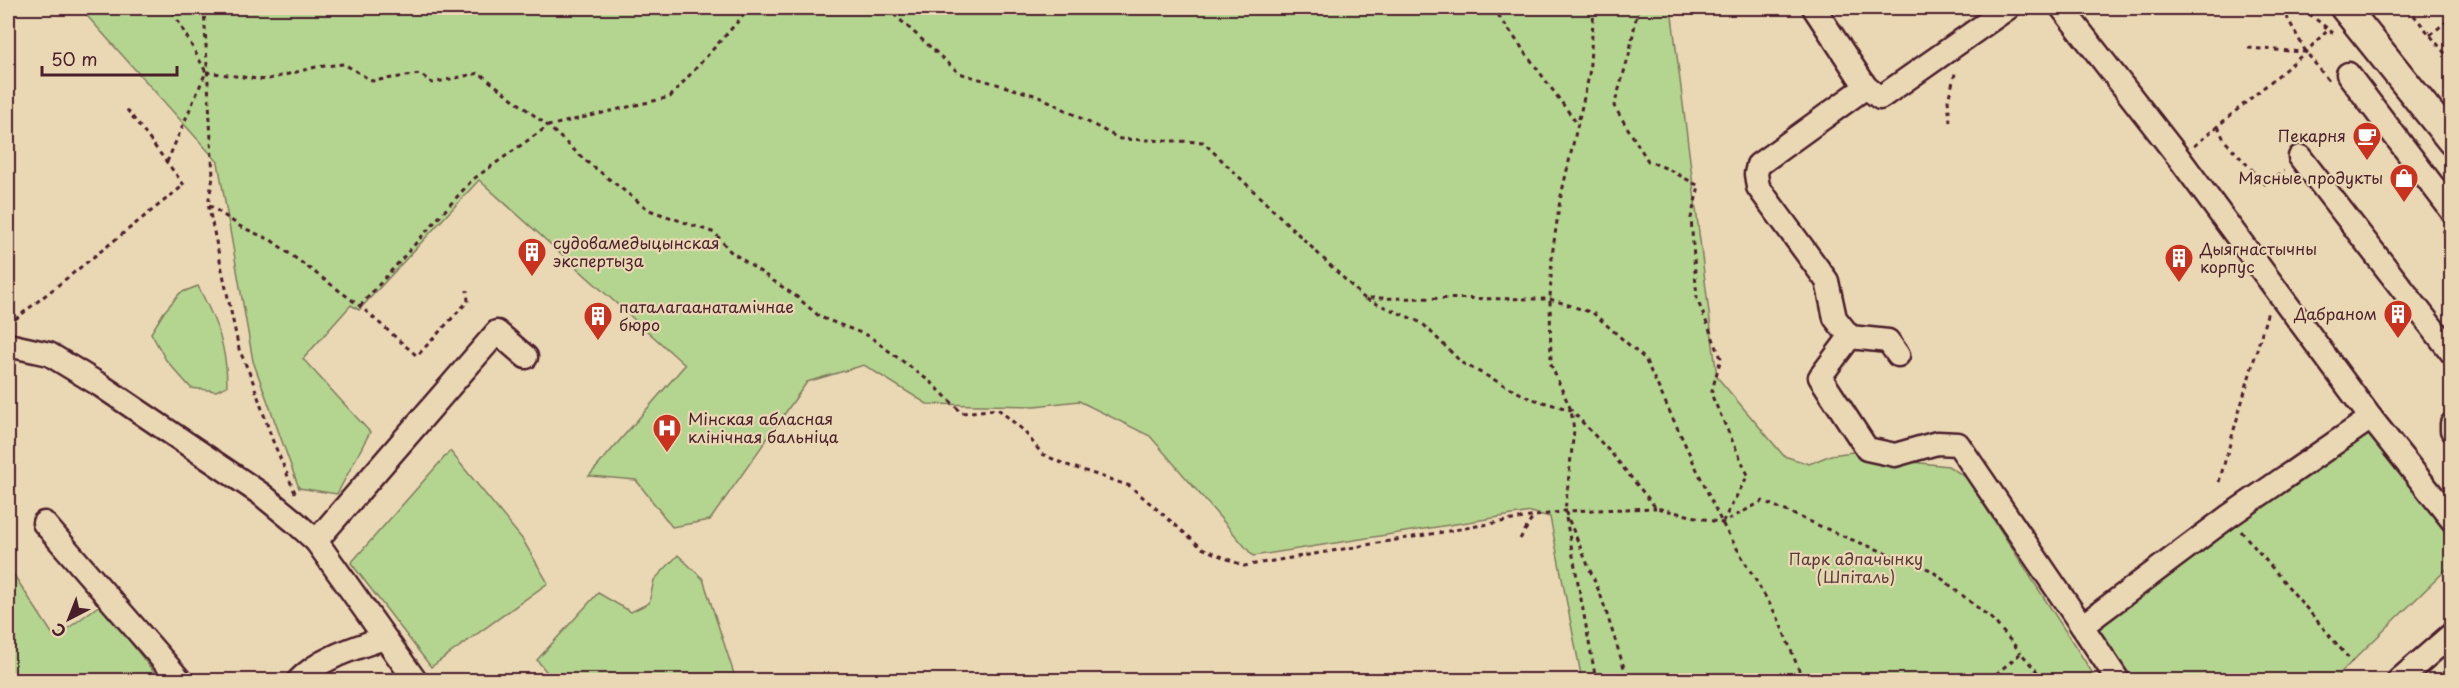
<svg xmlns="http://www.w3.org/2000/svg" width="2459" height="688" font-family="'Playpen Sans',sans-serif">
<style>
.green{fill:#b4d58f;stroke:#7f7a5d;stroke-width:1.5}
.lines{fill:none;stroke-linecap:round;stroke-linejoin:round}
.minor-casing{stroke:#4a1f2b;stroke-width:27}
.major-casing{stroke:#4a1f2b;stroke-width:33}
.path{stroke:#4a1f2b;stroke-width:3;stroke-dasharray:4.5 4.5;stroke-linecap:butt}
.minor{stroke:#ead8b5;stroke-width:22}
.major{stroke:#ead8b5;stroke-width:28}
.labels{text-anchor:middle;stroke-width:4.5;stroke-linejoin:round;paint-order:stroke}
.poi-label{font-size:16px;fill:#4a1f2b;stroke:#ead8b5;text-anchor:start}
.park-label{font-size:16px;fill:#5a3a3a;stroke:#ead8b5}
</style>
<rect width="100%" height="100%" fill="#ead8b5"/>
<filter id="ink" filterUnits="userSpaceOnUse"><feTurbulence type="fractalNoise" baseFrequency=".0167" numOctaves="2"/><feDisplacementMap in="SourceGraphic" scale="12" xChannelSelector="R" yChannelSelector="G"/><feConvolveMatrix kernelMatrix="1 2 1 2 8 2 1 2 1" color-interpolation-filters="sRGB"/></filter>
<g filter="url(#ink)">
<!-- green -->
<g class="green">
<polygon points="80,8 1671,8 1717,377 1784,456 1809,464 1831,455 1860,451 1893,460 1948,466 1966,477 2097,680 1582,680 1550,517 1531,512 1253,556 1150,436 1079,401 1035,406 927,404 864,365 807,382 710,520 672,527 636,480 589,476 685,365 479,180 359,310 351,305 303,359 370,432 337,494 299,488 253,361 218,162"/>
<path d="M198 286C216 321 227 346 227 386L216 391 191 388 166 360 151 333 164 312 180 293Z"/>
<polygon points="2378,418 2451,514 2451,565 2333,680 2129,680 2094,626"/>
<polygon points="450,451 523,540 548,583 431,667 351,563"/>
<polygon points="678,555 703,579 736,680 553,680 537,660 598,593 631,612 649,603 654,580"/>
<polygon points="8,566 55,638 101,604 160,680 8,680"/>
</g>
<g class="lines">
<!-- minor casing -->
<g class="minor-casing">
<g id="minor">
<polyline points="1814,8 1866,87 1880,98 2008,8"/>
<polyline points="2062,8 2179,158 2371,418 2452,520"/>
<polyline points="2348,74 2452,211"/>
<polyline points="1866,87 1758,165 1756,174 1758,187 1827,281 1835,318 1850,337 1888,341 1898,355"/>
<polyline points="2300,157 2452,353"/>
<polyline points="1850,337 1820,377 1867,449 1895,455 1937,443 1958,444 2082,626"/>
<polyline points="8,345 49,354 100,385 261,494 295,522 316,541 415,680"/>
<polyline points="2452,424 2452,430"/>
<polyline points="44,523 180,680"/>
<polyline points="316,541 497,332 526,357"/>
<path d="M299 680C320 658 355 648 384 638"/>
<polyline points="2118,680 2082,626 2229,516 2371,418"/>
<polyline points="2399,680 2452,634"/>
</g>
</g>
<!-- major casing -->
<g class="major-casing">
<polyline id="major" points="2345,8 2452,141"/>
</g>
<!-- path -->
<g class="path">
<polyline points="204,8 213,177 208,204 239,349 252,379 272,439 296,495"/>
<polyline points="887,8 959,73 1041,97 1120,139 1203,142 1364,298 1550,299 1593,313 1645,359 1722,523 1778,618 1803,680"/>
<polyline points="1493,8 1578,125"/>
<polyline points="1594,8 1589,76 1560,200 1552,256 1550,299 1551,365 1571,410 1574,430 1565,511 1601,596 1628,680"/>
<polyline points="1638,8 1629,55 1614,106 1648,161 1668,169 1699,186 1691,218 1697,299 1721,358 1711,394 1748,475 1723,521"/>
<polyline points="2282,8 2306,52 2328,80"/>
<polyline points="2302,8 2333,33"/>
<polyline points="2408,8 2452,62"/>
<polyline points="2430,35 2452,17"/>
<polyline points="2248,48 2304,52"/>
<polyline points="206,72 265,80 316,67 344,64 372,81 420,74 432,83 479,73 548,126 586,161 649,210 715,233 730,251 797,297 820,317 869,336 933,384 962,413 998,409 1024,431 1042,454 1064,464 1130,486 1202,548 1244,566 1565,511 1656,508"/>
<polyline points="1950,122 1948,100 1956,70"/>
<polyline points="2218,126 2224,140 2266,185 2284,171"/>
<polyline points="2194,146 2306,52 2328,29"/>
<polyline points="167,162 206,72 171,8"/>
<polyline points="209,205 241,227 271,240 360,306 417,356 468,301 467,290"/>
<polyline points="2443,230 2452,241"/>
<polyline points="2446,244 2451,240"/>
<polyline points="1366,299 1422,323 1462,363 1529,398 1571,410 1612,454 1656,508 1722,523 1763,501 1845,537 1931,570 1993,620 2021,653"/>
<polyline points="360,306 472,180 548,126 670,97 750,8"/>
<polyline points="8,325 184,185 125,107"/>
<polyline points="2219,482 2268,311"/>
<polyline points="1566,518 1596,680"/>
<polyline points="2241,531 2352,662"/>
<polyline points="1520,539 1533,517"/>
<polyline points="1989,680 2021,653 2044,680"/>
</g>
<!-- minor -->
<use href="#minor" class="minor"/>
<!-- major -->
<use href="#major" class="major"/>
</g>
</g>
<!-- icons -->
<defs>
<g id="cafe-pin" transform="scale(1.5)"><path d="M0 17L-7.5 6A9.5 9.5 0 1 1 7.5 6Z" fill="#c8321e" stroke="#ead8b5"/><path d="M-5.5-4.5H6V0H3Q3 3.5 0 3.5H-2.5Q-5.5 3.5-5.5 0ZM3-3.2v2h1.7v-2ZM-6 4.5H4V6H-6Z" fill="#fff"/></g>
<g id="shop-pin" transform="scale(1.5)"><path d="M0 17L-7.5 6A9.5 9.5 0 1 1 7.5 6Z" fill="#c8321e" stroke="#ead8b5"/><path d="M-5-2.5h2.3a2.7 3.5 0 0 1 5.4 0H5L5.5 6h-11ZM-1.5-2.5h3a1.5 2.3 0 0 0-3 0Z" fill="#fff"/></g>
<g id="building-pin" transform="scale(1.5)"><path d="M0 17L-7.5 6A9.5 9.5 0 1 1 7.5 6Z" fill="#c8321e" stroke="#ead8b5"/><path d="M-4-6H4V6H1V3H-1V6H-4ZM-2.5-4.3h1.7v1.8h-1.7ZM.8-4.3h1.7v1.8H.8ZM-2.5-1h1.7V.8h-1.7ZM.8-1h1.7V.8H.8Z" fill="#fff"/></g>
<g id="hospital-pin" transform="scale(1.5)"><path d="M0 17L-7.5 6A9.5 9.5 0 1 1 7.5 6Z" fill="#c8321e" stroke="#ead8b5"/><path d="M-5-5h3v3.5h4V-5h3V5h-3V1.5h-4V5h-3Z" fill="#fff"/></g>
</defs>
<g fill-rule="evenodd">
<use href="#cafe-pin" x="2367" y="136"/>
<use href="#shop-pin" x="2404" y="178"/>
<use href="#building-pin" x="532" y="252"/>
<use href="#building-pin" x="2179" y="258"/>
<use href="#building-pin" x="2398" y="314"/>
<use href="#building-pin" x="598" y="316"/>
<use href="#hospital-pin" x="667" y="428"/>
</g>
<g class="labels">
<!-- poi labels -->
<g class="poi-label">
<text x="2346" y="142" text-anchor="end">Пекарня</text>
<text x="2383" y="184" text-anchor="end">Мясные продукты</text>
<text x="553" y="249">судовамедыцынская<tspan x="553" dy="18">экспертыза</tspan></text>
<text x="2200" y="255">Дыягнастычны<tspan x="2200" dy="18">корпус</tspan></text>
<text x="619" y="313">паталагаанатамічнае<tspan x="619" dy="18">бюро</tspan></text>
<text x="2377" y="320" text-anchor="end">Дабраном</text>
<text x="688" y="425">Мінская абласная<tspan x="688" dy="18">клінічная бальніца</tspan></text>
</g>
<!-- park labels -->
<g class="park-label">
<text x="1856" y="565">Парк адпачынку<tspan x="1856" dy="18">(Шпіталь)</tspan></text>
</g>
</g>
<!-- margin -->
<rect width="2459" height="688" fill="none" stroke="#ead8b5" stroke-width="30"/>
<rect x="15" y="15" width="2429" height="658" fill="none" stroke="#4a1f2b" stroke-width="2" filter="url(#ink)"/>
<!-- north arrow -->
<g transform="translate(69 619) rotate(222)" stroke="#ead8b5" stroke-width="4.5" paint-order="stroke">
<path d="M0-4.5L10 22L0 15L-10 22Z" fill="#4a1f2b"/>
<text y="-9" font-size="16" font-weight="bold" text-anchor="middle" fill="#4a1f2b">С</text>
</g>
<!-- scale -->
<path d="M42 66v9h135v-9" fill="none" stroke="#4a1f2b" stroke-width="3"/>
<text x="51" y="66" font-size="18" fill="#4a1f2b" stroke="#ead8b5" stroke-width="4.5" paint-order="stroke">50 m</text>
</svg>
